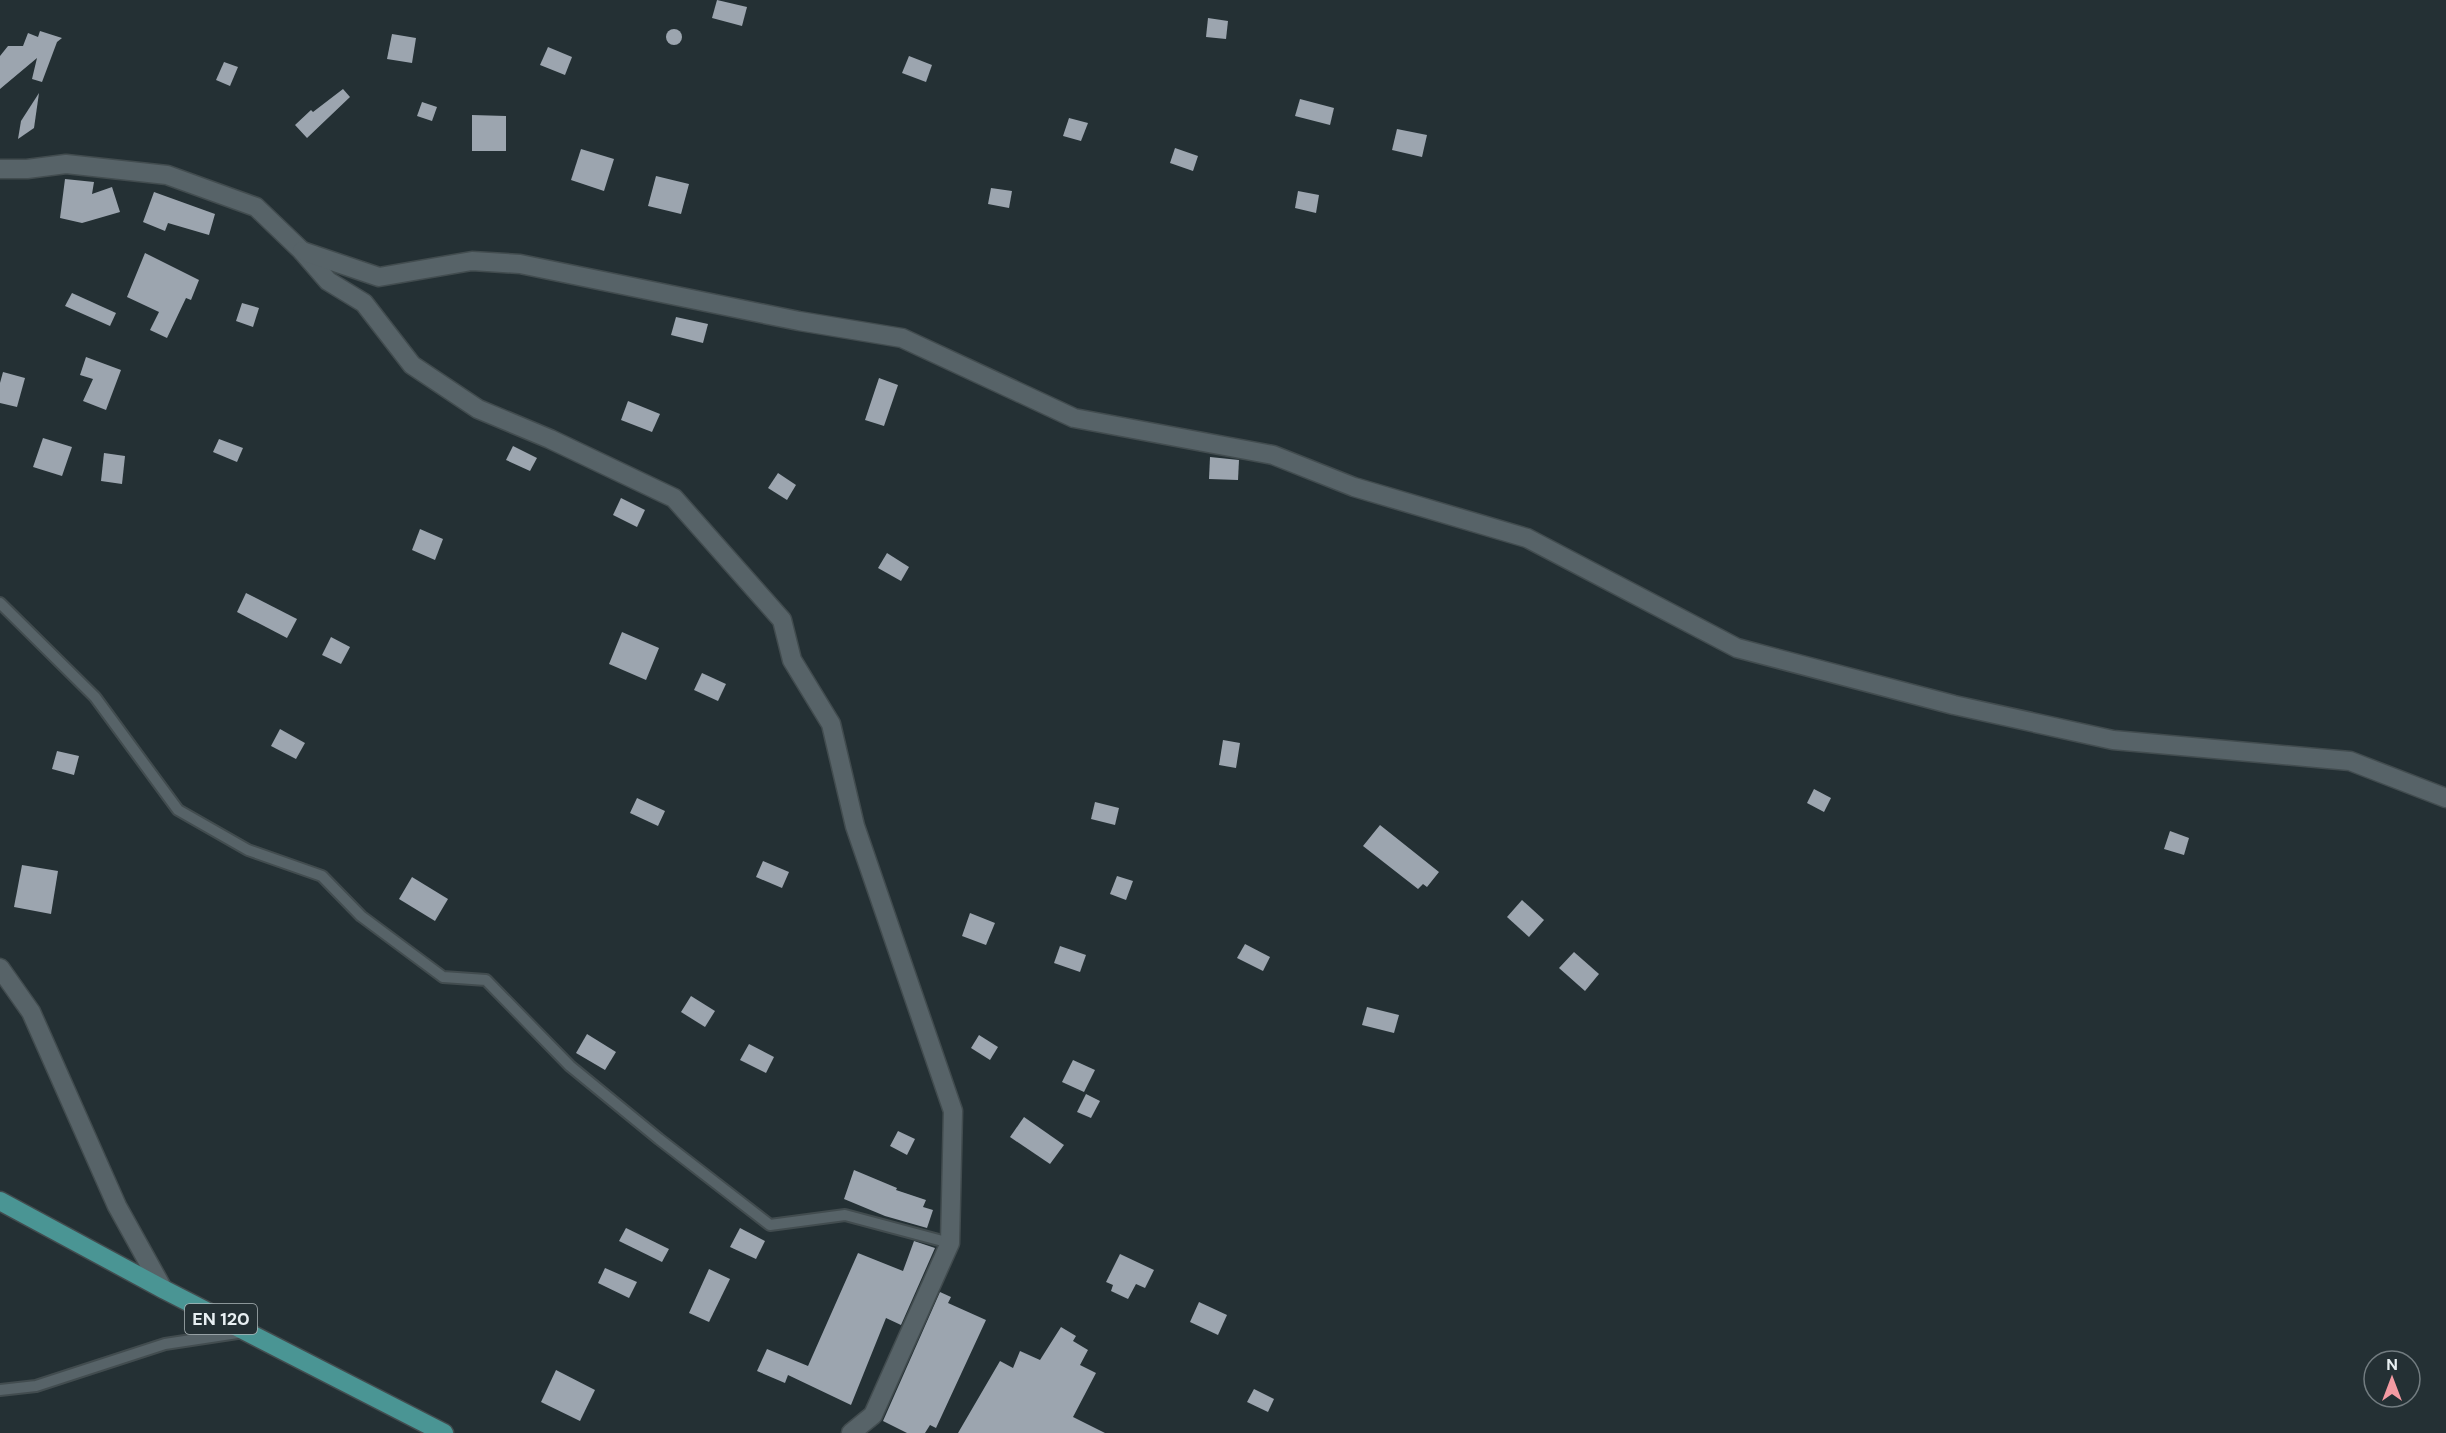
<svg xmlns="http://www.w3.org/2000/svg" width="2446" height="1433" font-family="'DM Sans',sans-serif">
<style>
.building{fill:#9ca5af}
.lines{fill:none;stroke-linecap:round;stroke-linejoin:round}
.lane-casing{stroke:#424c4f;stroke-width:14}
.street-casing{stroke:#424c4f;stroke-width:21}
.primary-casing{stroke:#424c4f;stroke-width:21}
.lane{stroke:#576368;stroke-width:10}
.street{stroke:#576368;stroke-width:18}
.primary{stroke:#4a9594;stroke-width:18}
.labels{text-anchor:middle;stroke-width:6;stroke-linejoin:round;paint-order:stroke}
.shield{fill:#243034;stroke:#adb6b9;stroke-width:1.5}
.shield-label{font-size:18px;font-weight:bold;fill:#e8eff2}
</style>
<rect width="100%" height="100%" fill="#243034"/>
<!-- building -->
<g class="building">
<polygon points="717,0 747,7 742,26 712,18"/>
<polygon points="1208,18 1228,21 1226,39 1206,37"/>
<circle cx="674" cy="37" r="8"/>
<polygon points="40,31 62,38 57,42 42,82 32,79 37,58 0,89 0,56 8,46 23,46 28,33 38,37"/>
<polygon points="392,34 416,38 412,63 387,59"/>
<polygon points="548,47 572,57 565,75 540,65"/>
<polygon points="909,56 932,65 926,82 902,73"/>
<polygon points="224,62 238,67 230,86 216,80"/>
<polygon points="343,89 350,97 307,138 295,125 311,110 313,112"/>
<polygon points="39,93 34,128 18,139 21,121"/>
<polygon points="1300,99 1334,108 1330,125 1295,116"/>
<polygon points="422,102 437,107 432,121 417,116"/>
<polygon points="472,115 506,116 506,151 472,151"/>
<polygon points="1069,118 1088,123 1081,141 1063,136"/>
<polygon points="1397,129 1427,135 1422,157 1392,150"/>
<polygon points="1175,148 1198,156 1193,171 1170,163"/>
<polygon points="581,149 614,159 604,191 571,180"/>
<polygon points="656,176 689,184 681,214 648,206"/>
<polygon points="65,179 94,182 92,194 112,187 120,212 82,223 60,218"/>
<polygon points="991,188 1012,191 1009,208 988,204"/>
<polygon points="1298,191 1319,195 1316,213 1295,208"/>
<polygon points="154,192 215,214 209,235 168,223 165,231 143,222"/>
<polygon points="145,253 199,280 191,300 186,298 167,338 150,330 159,312 127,297"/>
<polygon points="72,293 116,313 110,326 65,306"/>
<polygon points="242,303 259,308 253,327 236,321"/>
<polygon points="676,317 708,324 703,343 671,335"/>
<polygon points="86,357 121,370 106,410 83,401 93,379 80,375"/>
<polygon points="3,372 25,378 17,407 0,403 0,383"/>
<polygon points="879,378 898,385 884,426 865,420"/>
<polygon points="628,401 660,414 652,432 621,420"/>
<polygon points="43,438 72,447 62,476 33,467"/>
<polygon points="219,439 243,448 237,462 213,452"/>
<polygon points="513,446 537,458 530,471 506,460"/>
<polygon points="104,453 125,456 122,484 101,481"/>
<polygon points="1210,457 1239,460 1238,480 1209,479"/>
<polygon points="778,473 796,485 787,500 768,488"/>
<polygon points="621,498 645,510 637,527 613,515"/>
<polygon points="420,529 443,539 435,560 412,550"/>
<polygon points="887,553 909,567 901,581 878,568"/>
<polygon points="246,593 297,619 287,638 237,612"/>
<polygon points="622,632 659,648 646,680 609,664"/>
<polygon points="331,637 350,647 341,664 322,655"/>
<polygon points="702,673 726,684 718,701 694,690"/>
<polygon points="280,729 305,743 296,759 271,746"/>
<polygon points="1223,740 1240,743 1236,768 1219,765"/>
<polygon points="57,751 79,756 74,775 52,769"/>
<polygon points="1814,789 1831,798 1824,812 1807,803"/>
<polygon points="637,798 665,811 658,826 630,813"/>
<polygon points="1095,802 1119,808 1115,825 1091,819"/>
<polygon points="1380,825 1439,872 1427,887 1423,884 1418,889 1363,846"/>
<polygon points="2170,831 2189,838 2184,855 2164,849"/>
<polygon points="763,861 789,872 782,888 756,877"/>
<polygon points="22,865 58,871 51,914 14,907"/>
<polygon points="1117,876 1133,881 1126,900 1110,894"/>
<polygon points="412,877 448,899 435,921 399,899"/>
<polygon points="1522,900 1544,920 1529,937 1507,917"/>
<polygon points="970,913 995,923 986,945 962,936"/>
<polygon points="1245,944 1270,957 1263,971 1237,958"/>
<polygon points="1060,946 1086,955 1080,972 1054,963"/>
<polygon points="1574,952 1599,974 1585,991 1559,968"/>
<polygon points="691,996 715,1011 705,1027 681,1012"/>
<polygon points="1367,1007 1399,1015 1394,1033 1362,1025"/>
<polygon points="587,1034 616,1052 605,1070 576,1053"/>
<polygon points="979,1035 998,1047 990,1060 971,1048"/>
<polygon points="749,1044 774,1057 766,1073 740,1060"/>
<polygon points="1073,1060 1095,1070 1084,1092 1062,1082"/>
<polygon points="1086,1094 1100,1101 1091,1118 1077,1112"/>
<polygon points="1024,1117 1064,1145 1050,1164 1010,1137"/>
<polygon points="898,1131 915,1139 907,1155 890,1146"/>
<polygon points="854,1170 897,1188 896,1190 926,1200 923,1207 933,1210 927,1228 885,1216 844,1199"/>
<polygon points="626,1228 669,1249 662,1262 619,1241"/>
<polygon points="740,1228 765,1241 756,1259 730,1247"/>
<polygon points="914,1241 935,1248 901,1325 886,1318 851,1405 788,1375 785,1383 757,1371 767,1349 808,1366 858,1253 903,1271"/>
<polygon points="1120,1254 1154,1270 1145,1288 1136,1284 1128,1299 1111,1291 1113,1285 1106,1282"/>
<polygon points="605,1268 637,1282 629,1298 598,1283"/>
<polygon points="709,1269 730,1279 709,1322 689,1313"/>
<polygon points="940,1292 951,1297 948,1303 986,1320 936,1428 930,1425 925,1433 907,1433 883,1421"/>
<polygon points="1199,1302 1227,1315 1218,1335 1190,1322"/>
<polygon points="1061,1327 1076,1336 1073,1341 1088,1350 1080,1365 1096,1373 1073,1417 1105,1433 958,1433 1000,1361 1013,1368 1020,1351 1040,1360"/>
<polygon points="556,1370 595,1390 580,1421 541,1402"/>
<polygon points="1254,1389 1274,1399 1268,1412 1247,1402"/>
</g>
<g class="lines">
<!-- lane casing -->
<g class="lane-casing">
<g id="lane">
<polyline points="0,603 95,697 178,810 248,850 322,876 361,916 443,977 486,980 570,1066 659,1139 770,1225 845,1215 950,1243"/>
<polyline points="0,1390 36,1386 165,1344 244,1332"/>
</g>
</g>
<!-- street casing -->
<g class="street-casing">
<g id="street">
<polyline points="0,169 27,169 66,164 167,175 256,207 302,251 328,281 364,303 412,365 478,409 550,439 674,498 782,620 792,660 831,724 855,826 953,1111 950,1243 873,1415 851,1433"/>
<polyline points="302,251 379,277 472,261 520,264 799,321 902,338 1074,418 1273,455 1354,487 1527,538 1737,648 1954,705 2113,740 2350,761 2446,798"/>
<polyline points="0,968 31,1012 117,1206 163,1289"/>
</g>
</g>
<!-- primary casing -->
<g class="primary-casing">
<polyline id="primary" points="0,1201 163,1289 444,1433"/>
</g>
<!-- lane -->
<use href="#lane" class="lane"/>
<!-- street -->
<use href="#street" class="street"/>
<!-- primary -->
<use href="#primary" class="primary"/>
</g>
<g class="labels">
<!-- shield labels -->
<rect class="shield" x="185" y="1304" width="72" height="30" rx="4.5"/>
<g class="shield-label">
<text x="221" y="1325">EN 120</text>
</g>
</g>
<!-- north arrow -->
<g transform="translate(2392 1379)"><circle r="28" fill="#243034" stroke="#727c80" stroke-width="1.5"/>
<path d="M0-4.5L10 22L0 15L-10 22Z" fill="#f49aa2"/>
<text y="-9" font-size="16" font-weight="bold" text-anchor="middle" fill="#e8eff2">N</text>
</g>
</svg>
